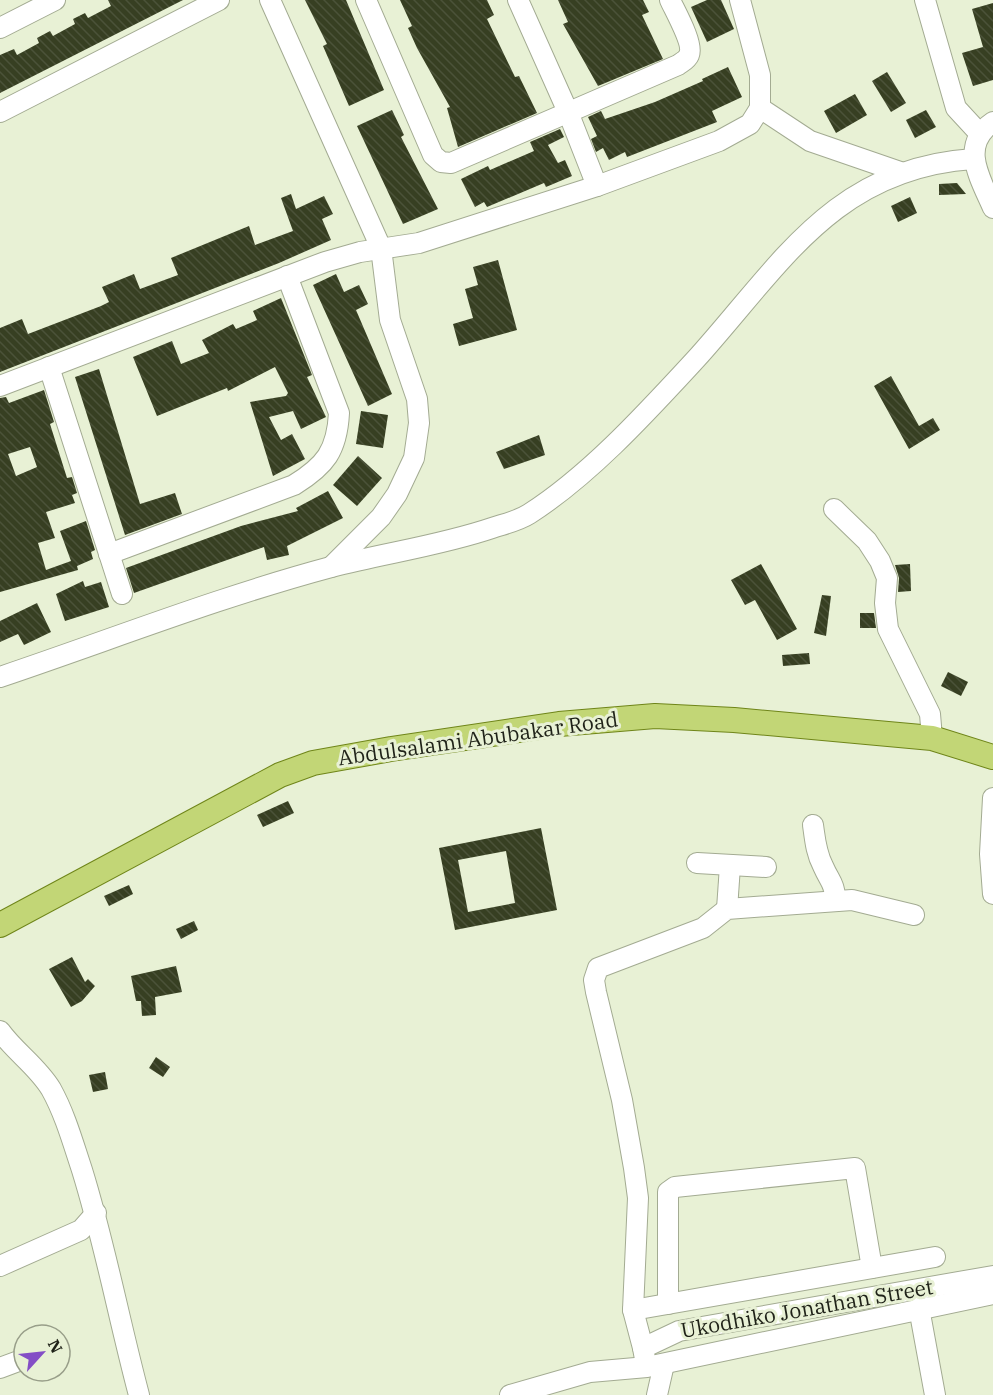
<svg xmlns="http://www.w3.org/2000/svg" width="993" height="1395" font-family="'IBM Plex Serif',serif">
<style>
.building{fill:url(#building-back-hatch);fill-rule:evenodd}
.lines{fill:none;stroke-linecap:round;stroke-linejoin:round}
.minor-casing{stroke:#a3ab92;stroke-width:22}
.major-casing{stroke:#6f8519;stroke-width:26}
.minor{stroke:#fff;stroke-width:20}
.major{stroke:#c2d676;stroke-width:24}
.labels{text-anchor:middle;stroke-width:6;stroke-linejoin:round;paint-order:stroke}
.street-label{font-size:21px;fill:#1f2218;stroke:#e8f1d5}
</style>
<defs>
<pattern id="building-back-hatch" width="6" height="6" patternUnits="userSpaceOnUse" patternTransform="scale(1.5)"><rect width="6" height="6" fill="#373f22"/><path d="M-1 5l2 2M0 0l6 6M5-1l2 2" fill="none" stroke="#4b5239"/></pattern>
</defs>
<rect width="100%" height="100%" fill="#e8f1d5"/>
<!-- building -->
<g class="building">
<polygon points="108,0 183,0 0,93 0,55 14,49 17,55 39,43 37,38 50,31 53,36 75,24 73,19 85,13 88,18 111,6"/>
<polygon points="305,0 346,0 384,90 349,106 323,46 327,44"/>
<polygon points="400,0 487,0 494,15 487,19 515,77 519,76 537,113 458,147 447,108 450,107 417,48 408,28 412,26"/>
<polygon points="558,0 643,0 649,12 642,15 663,59 598,86 563,24 568,22"/>
<polygon points="707,0 721,0 734,29 707,42 691,7"/>
<polygon points="993,3 993,80 973,86 962,53 983,47 972,9"/>
<polygon points="728,67 742,97 712,111 717,122 627,157 625,152 609,160 603,148 596,152 591,139 597,136 588,117 601,111 605,119 655,102 703,81 702,79"/>
<polygon points="887,72 906,103 891,112 872,81"/>
<polygon points="855,94 867,115 836,133 824,111"/>
<polygon points="392,110 404,135 401,137 438,209 403,224 357,126"/>
<polygon points="926,110 936,127 915,138 906,120"/>
<polygon points="560,129 564,137 548,145 558,163 565,160 572,176 546,187 544,183 487,207 484,202 475,207 461,179 488,166 490,170 534,151 530,142"/>
<polygon points="957,183 966,194 939,195 939,184"/>
<polygon points="291,194 296,209 324,196 333,214 322,219 331,240 279,263 0,372 0,328 22,319 28,334 101,306 109,302 102,287 134,274 140,289 178,275 171,258 249,226 255,245 293,231 281,198"/>
<polygon points="910,197 917,213 898,222 891,206"/>
<polygon points="498,260 517,330 459,346 453,324 473,318 465,289 478,285 473,267"/>
<polygon points="336,274 344,292 359,285 368,304 356,310 392,394 368,406 313,285"/>
<polygon points="281,298 312,375 307,377 326,417 301,429 293,411 269,417 281,440 292,434 305,459 273,476 250,402 286,396 288,393 275,367 228,391 227,388 157,416 133,357 172,341 181,364 209,353 202,340 233,324 236,329 257,320 253,311"/>
<polygon points="99,369 140,504 175,493 182,514 125,535 75,377"/>
<polygon points="891,376 919,426 933,418 940,430 909,449 874,386"/>
<path d="M44 390 54 422 50 424 67 478 72 477 77 493 72 495 75 503 46 512 55 538 38 543 46 570 71 561 60 531 86 521 95 550 91 552 93 559 77 566 78 570 0 592V398L6 397 9 403ZM30 447 37 467 16 476 8 454Z"/>
<polygon points="361,411 388,415 383,448 356,444"/>
<polygon points="539,435 545,455 504,469 496,452"/>
<polygon points="358,456 382,478 357,506 333,485"/>
<polygon points="328,491 343,518 287,546 289,555 267,560 264,547 134,593 126,568 241,526 298,511 296,508"/>
<polygon points="761,564 797,629 777,640 755,600 745,605 731,580"/>
<polygon points="910,564 911,591 898,592 899,578 895,565"/>
<polygon points="83,581 85,587 101,582 109,607 65,621 56,594"/>
<polygon points="822,595 831,596 826,636 814,633"/>
<polygon points="37,603 51,632 24,645 18,634 0,642 0,621"/>
<polygon points="860,613 874,613 876,628 860,628"/>
<polygon points="809,653 810,664 783,666 782,655"/>
<polygon points="948,672 968,682 961,696 941,686"/>
<polygon points="288,801 294,813 263,827 257,815"/>
<path d="M541 828 557 910 455 930 439 848ZM506 851 515 903 468 912 458 860Z"/>
<polygon points="129,885 133,894 109,906 104,896"/>
<polygon points="194,921 198,930 181,939 176,929"/>
<polygon points="72,957 85,982 88,979 95,986 82,1001 71,1007 49,969"/>
<polygon points="176,966 182,992 155,997 156,1015 142,1016 141,1001 136,1001 131,976"/>
<polygon points="156,1057 170,1067 163,1077 149,1068"/>
<polygon points="105,1072 108,1089 93,1092 89,1075"/>
</g>
<g class="lines">
<!-- minor casing -->
<g class="minor-casing">
<g id="minor">
<polyline points="270,0 381,248 390,320 417,399 419,423 414,458 397,494 381,517 331,567"/>
<path d="M366 0 433 155 441 162 451 163 678 65C682 62 687 60 689 55 694 44 675 11 670 0"/>
<polyline points="518,0 568,112 597,186"/>
<polyline points="740,0 760,75 760,108 810,141 900,172"/>
<polyline points="925,0 956,108 980,134"/>
<polyline points="0,28 55,0"/>
<polyline points="0,112 219,0"/>
<path d="M993 122C959 145 980 178 993 208"/>
<polyline points="49,367 122,594"/>
<polyline points="0,386 325,262 360,252 419,243 597,186 719,141 750,124 760,108"/>
<polyline points="834,509 867,541 880,561 887,578 885,603 888,629 930,714 932,738"/>
<path d="M109 554 294 485C325 466 337 451 339 413L287 276"/>
<path d="M0 677C110 640 219 597 331 567 384 553 439 546 492 528 504 524 518 521 529 514 590 475 647 412 696 359 780 266 834 168 973 159"/>
<polyline points="993,798 990,854 993,894"/>
<path d="M813 825C815 839 816 853 823 866 831 884 833 880 836 901"/>
<polyline points="697,863 766,867"/>
<polyline points="727,909 730,866"/>
<path d="M0 1031C15 1052 37 1066 51 1089 65 1114 73 1143 82 1170 105 1244 119 1320 139 1395"/>
<polyline points="0,1266 81,1230 96,1213"/>
<polyline points="668,1304 668,1192 675,1187 855,1168 872,1268"/>
<polyline points="919,1308 935,1395"/>
<polyline points="633,1310 935,1257"/>
<polyline points="643,1348 633,1310 638,1198 634,1168 622,1100 596,992 594,980 598,968 703,928 727,909 852,900 914,915"/>
<polyline points="645,1359 643,1348 679,1331 993,1276"/>
<polyline points="0,1368 24,1359"/>
<polyline points="510,1395 590,1372 647,1367 993,1294"/>
<polyline points="657,1395 664,1364"/>
</g>
</g>
<!-- major casing -->
<g class="major-casing">
<polyline id="major" points="0,925 280,775 313,763 391,749 559,724 655,716 734,720 932,738 993,757"/>
</g>
<!-- minor -->
<use href="#minor" class="minor"/>
<!-- major -->
<use href="#major" class="major"/>
</g>
<g class="labels">
<!-- street labels -->
<g class="street-label">
<text transform="translate(478 739) rotate(-8)" y="7">Abdulsalami Abubakar Road</text>
<text transform="translate(807 1309) rotate(-10)" y="7">Ukodhiko Jonathan Street</text>
</g>
</g>
<!-- north arrow -->
<g transform="translate(42 1353) rotate(63)"><circle r="28" fill="#e8f1d5" stroke="#989e89" stroke-width="1.5"/>
<path d="M0-4.5L10 22L0 15L-10 22Z" fill="#844ec6"/>
<text y="-9" font-size="16" font-weight="bold" text-anchor="middle" fill="#1f2218">N</text>
</g>
</svg>
